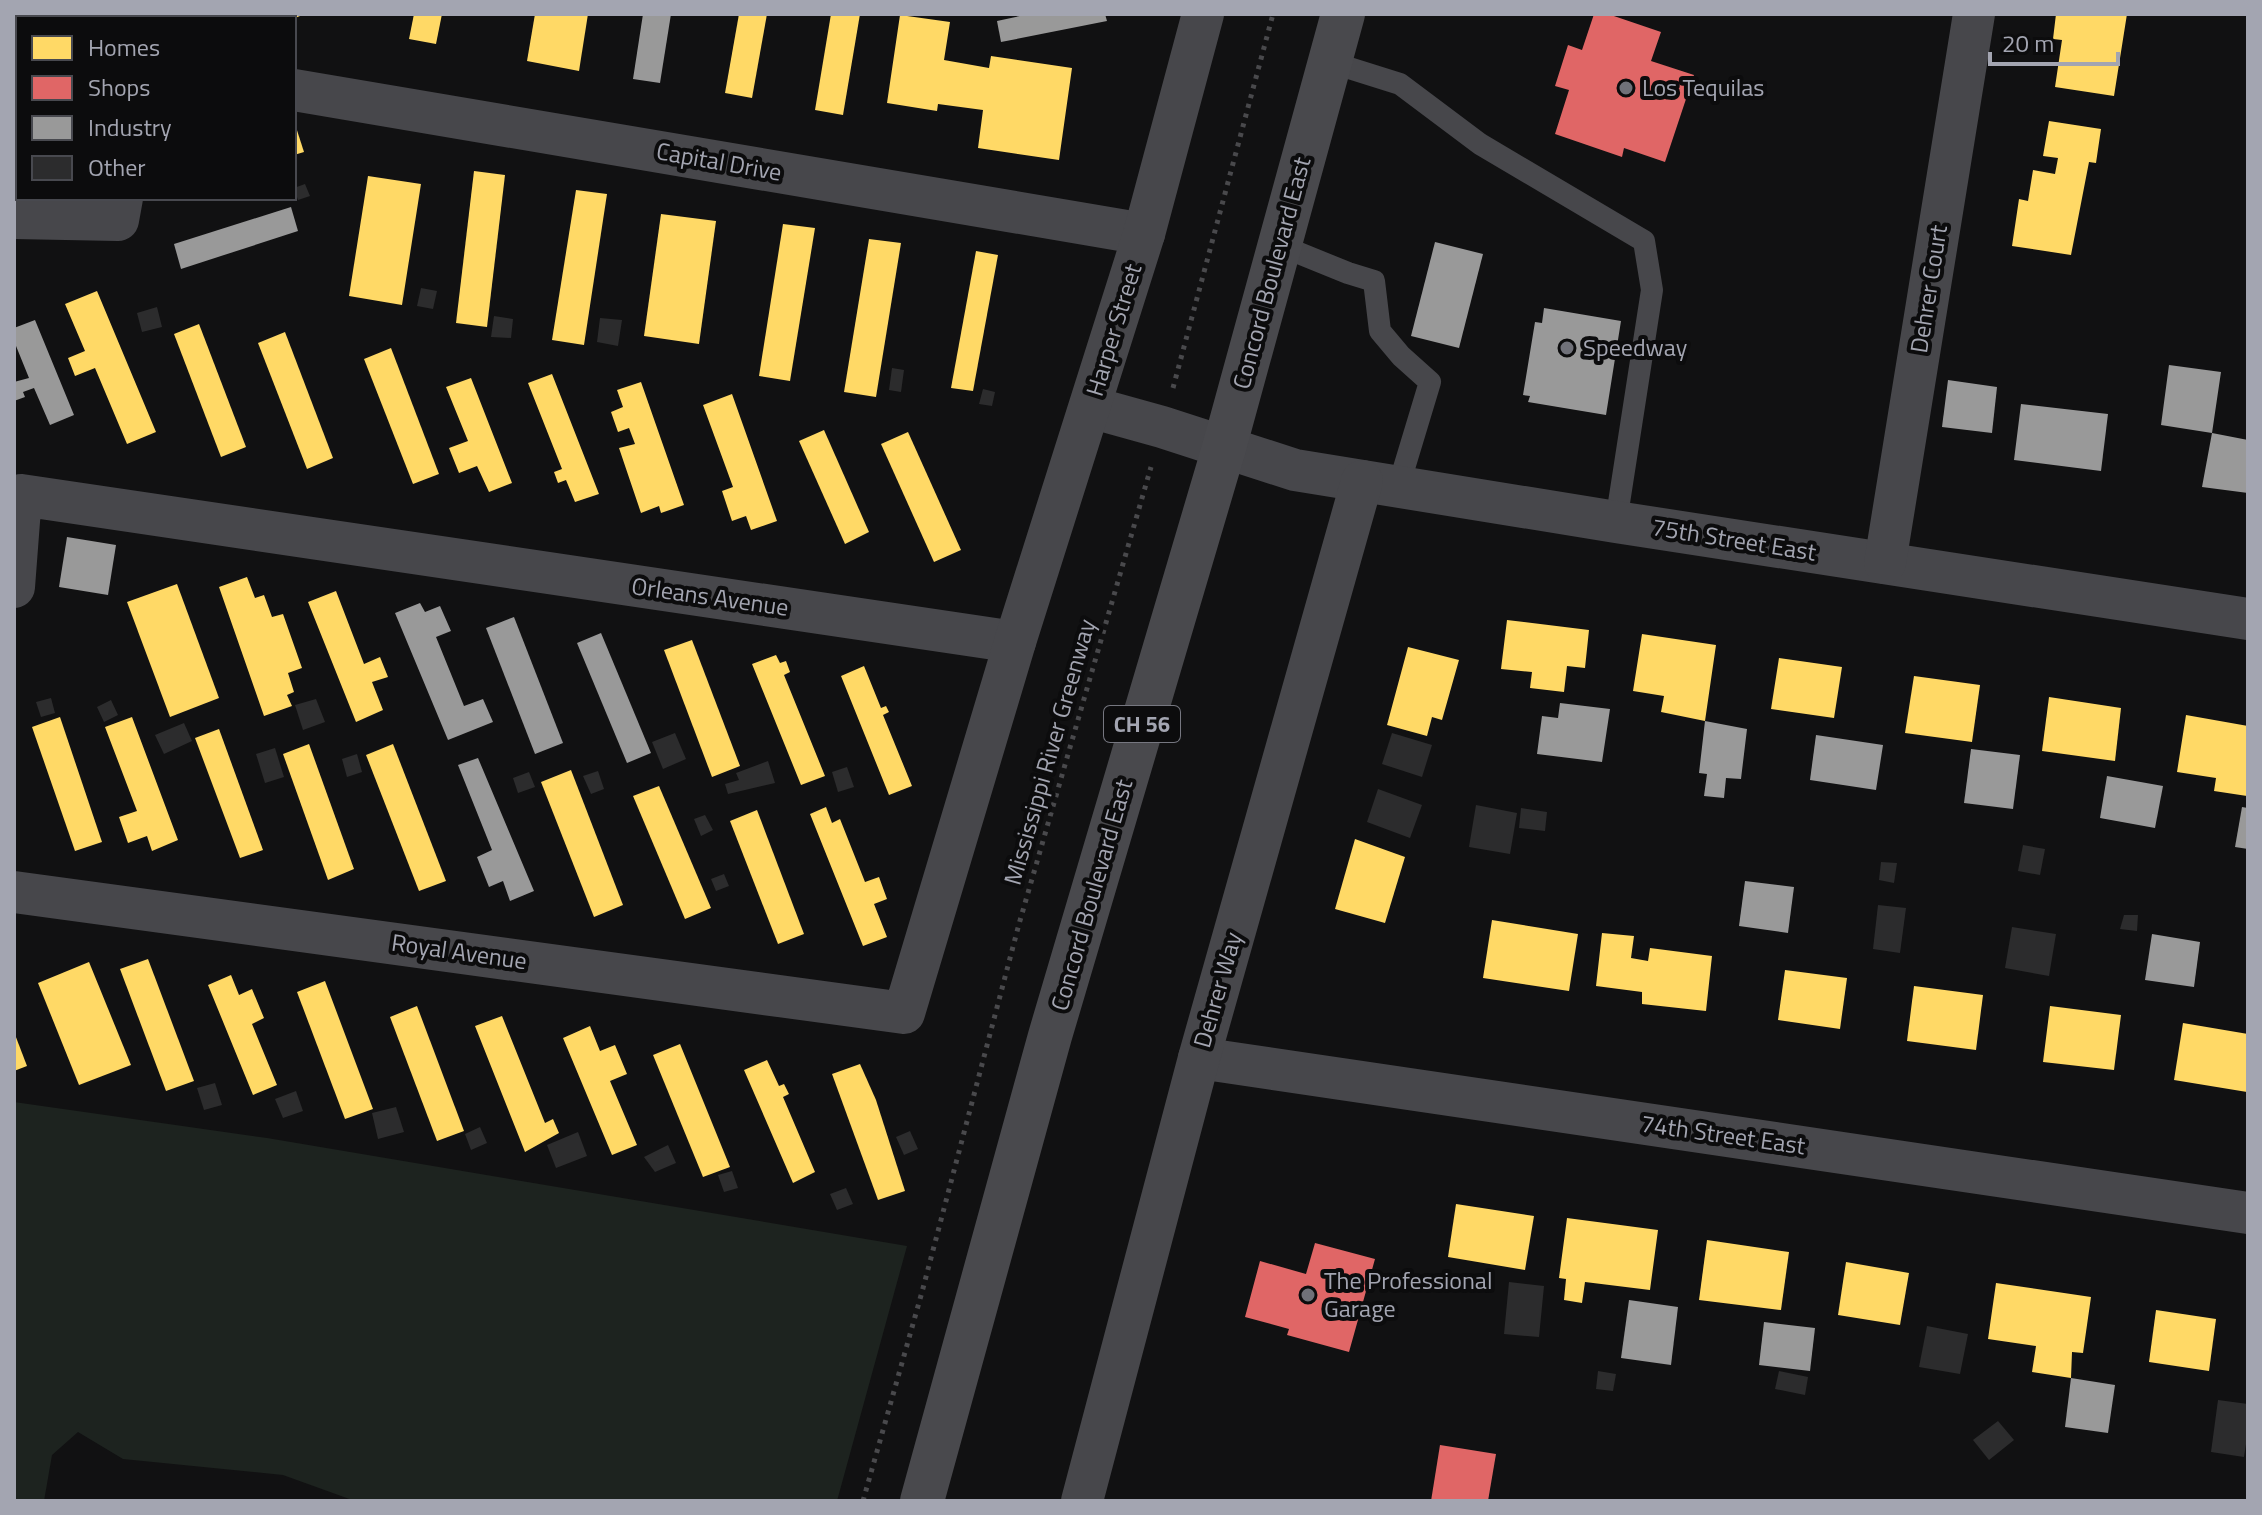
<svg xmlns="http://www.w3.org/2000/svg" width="2262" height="1515" font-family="'Titillium Web',sans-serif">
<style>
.green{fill:#1d231f}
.homes{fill:#ffd966}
.shops{fill:#e06666}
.industry{fill:#999}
.building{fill:#2c2c2d}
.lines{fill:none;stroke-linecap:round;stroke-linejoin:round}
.path{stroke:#49494c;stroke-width:5;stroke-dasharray:4 6;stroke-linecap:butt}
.service{stroke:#47474b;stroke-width:22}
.minor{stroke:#47474b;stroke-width:42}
.primary{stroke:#49494d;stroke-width:44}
.poi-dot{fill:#707179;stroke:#0c0c0d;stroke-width:3}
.labels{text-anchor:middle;stroke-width:8;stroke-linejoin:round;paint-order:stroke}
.shield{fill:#0c0c0d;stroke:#767780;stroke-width:2}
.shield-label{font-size:22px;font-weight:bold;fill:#a3a5b1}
.poi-label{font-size:24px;fill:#a3a5b1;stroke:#0c0c0d;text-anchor:start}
.street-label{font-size:24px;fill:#a3a5b1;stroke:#0c0c0d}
</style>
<rect width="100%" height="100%" fill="#111112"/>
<!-- green -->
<polygon class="green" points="14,1102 267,1138 907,1246 837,1501 355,1501 283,1475 123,1459 78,1432 52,1455 44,1501 14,1501"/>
<!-- homes -->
<g class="homes">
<polygon points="14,14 53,14 45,18 18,18 18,31 14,33"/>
<polygon points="230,14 305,14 295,18 231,18"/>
<polygon points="414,14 442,14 436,44 409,39"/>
<polygon points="535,14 588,14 579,71 527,61"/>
<polygon points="739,14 767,14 752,98 725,93"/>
<polygon points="831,14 860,14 843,115 815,110"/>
<polygon points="2056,14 2127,14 2114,96 2055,87 2062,40 2053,39"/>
<polygon points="900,15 950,22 944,60 989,68 991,56 1072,68 1059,160 978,148 983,110 938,104 937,111 887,103"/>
<polygon points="294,121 304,152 294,155"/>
<polygon points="2049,121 2101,129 2096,163 2089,162 2071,255 2012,246 2019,199 2028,201 2033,170 2055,174 2058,158 2043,156"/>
<polygon points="474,171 505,175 487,327 456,323"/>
<polygon points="368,176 421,184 402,305 349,296"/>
<polygon points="576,190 607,194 584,345 552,340"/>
<polygon points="661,214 716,221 699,344 644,336"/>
<polygon points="783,224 815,228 790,381 759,376"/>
<polygon points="869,239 901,243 876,397 844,392"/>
<polygon points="976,251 998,255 973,391 951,388"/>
<polygon points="97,291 156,432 127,444 95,368 75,376 68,358 85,351 65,304"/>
<polygon points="199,324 246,447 221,457 174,334"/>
<polygon points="285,332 333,458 307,469 258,343"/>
<polygon points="391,348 439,474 413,484 364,359"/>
<polygon points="552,374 599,494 575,502 566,480 558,483 554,472 562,469 528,383"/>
<polygon points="471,378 512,483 489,492 477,466 459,473 449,448 468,441 446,387"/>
<polygon points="641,382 684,505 661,513 659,506 641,513 619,448 635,444 629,428 618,432 611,412 623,407 617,390"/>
<polygon points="732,394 777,521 751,530 746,516 732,521 722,491 733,487 703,405"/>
<polygon points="824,430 869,532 845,544 799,441"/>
<polygon points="908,432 961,550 934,562 881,444"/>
<polygon points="247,577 255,598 264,595 272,617 283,614 302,668 288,673 294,692 287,695 292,706 264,716 219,587"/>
<polygon points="177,584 219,698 170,717 127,602"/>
<polygon points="336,591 364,664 380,657 388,677 372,682 383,710 356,722 308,602"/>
<polygon points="1507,620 1589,630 1585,668 1567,666 1564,692 1530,688 1532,672 1501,669"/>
<polygon points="1642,634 1716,645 1705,721 1661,712 1664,696 1633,691"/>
<polygon points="692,640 740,766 712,777 664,650"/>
<polygon points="1408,647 1459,660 1442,720 1432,717 1427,736 1387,725"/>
<polygon points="776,655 780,663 786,661 790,672 784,675 825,776 801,785 752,664"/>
<polygon points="1779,658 1842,667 1834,718 1771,709"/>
<polygon points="864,666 881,708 886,706 889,712 883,715 912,786 889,795 841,676"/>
<polygon points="1914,676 1980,685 1972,742 1905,733"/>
<polygon points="2049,697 2121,708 2115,761 2042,751"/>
<polygon points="2186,715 2248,726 2247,796 2214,791 2216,778 2177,772"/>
<polygon points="60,717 102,842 75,851 32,727"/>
<polygon points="132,717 178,840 152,851 147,836 128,843 119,817 137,811 105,727"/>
<polygon points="219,729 263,850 240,858 195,738"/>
<polygon points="309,744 354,869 328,880 283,754"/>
<polygon points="393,744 446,881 419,891 366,755"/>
<polygon points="571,770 623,905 594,917 541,782"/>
<polygon points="659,786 711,908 685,919 633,796"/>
<polygon points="826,807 832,823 840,819 865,882 879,877 887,899 874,904 887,937 863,946 810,814"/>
<polygon points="757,810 804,934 778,944 730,821"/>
<polygon points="1355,839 1405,857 1385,923 1335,909"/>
<polygon points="1492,920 1578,934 1569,991 1483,978"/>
<polygon points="1602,933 1634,936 1631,958 1648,961 1650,948 1712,956 1706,1011 1642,1004 1642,992 1596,986"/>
<polygon points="148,959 194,1081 166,1091 120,969"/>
<polygon points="89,962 131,1065 79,1085 38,983"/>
<polygon points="1785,970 1847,978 1840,1029 1778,1020"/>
<polygon points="231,975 239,995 252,989 264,1018 252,1024 277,1085 253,1095 208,985"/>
<polygon points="325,981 373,1109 345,1119 297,992"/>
<polygon points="1914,986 1983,995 1976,1050 1907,1041"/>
<polygon points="417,1006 464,1131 437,1141 390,1017"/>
<polygon points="2050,1006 2121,1015 2114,1070 2043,1062"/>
<polygon points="502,1016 545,1123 553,1119 559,1133 525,1152 475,1026"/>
<polygon points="2183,1023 2248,1034 2247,1092 2174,1080"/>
<polygon points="590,1026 600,1051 615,1045 627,1074 610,1081 637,1145 612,1155 563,1038"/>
<polygon points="14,1032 27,1066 14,1071"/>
<polygon points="680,1044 730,1167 703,1177 653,1055"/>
<polygon points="767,1060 779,1086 784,1084 789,1094 783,1097 815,1172 793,1183 744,1070"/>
<polygon points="860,1064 876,1100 905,1191 878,1200 832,1074"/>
<polygon points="1456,1204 1534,1216 1525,1270 1448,1257"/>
<polygon points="1567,1218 1658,1230 1650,1290 1585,1282 1582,1303 1564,1300 1566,1279 1559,1278"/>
<polygon points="1707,1240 1789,1252 1781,1310 1699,1300"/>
<polygon points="1846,1262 1909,1273 1900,1325 1838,1315"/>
<polygon points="1996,1283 2091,1297 2083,1353 2072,1352 2071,1378 2032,1372 2036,1346 1988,1339"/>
<polygon points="2156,1310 2216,1319 2209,1371 2149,1362"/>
</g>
<!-- shops -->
<g class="shops">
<polygon points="1594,14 1608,14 1661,32 1651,61 1694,75 1665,162 1624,148 1622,157 1555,134 1569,90 1555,86 1568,45 1582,50"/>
<polygon points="1315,1243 1375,1259 1349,1352 1287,1335 1289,1329 1245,1317 1260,1261 1306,1274"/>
<polygon points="1440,1445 1496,1454 1488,1501 1431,1501"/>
</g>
<!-- industry -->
<g class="industry">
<polygon points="643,14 671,14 660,83 633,79"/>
<polygon points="1029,14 1105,14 1107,21 1001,42 997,21"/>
<polygon points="18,68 18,95 15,97 18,106 14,108 14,70"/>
<polygon points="291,207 298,231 181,269 174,244"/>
<polygon points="1435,242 1483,254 1459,348 1411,336"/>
<polygon points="1544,308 1621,321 1606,415 1528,402 1530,396 1523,395 1535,322 1542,323"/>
<polygon points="35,320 74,415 50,425 34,388 23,392 25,397 14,401 14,382 29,378 14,341 14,328"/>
<polygon points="2169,365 2221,372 2212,433 2248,440 2248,493 2202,487 2212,433 2161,425"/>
<polygon points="1948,380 1997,387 1992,433 1942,427"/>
<polygon points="2021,404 2108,414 2101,471 2014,460"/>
<polygon points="67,537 116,545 108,595 59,587"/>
<polygon points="420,603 425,612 440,606 451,631 436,637 464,706 483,699 493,722 448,740 395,613"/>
<polygon points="514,617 563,743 535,754 486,628"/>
<polygon points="601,633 651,753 627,763 577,643"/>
<polygon points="1560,703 1610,709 1602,762 1537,754 1542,716 1558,718"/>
<polygon points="1705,721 1747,729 1741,779 1726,778 1724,798 1704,796 1707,774 1699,773"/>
<polygon points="1816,735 1883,745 1876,790 1810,780"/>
<polygon points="1971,749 2020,755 2013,809 1964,803"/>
<polygon points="478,758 534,891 510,901 503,881 489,887 477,857 492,850 458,765"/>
<polygon points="2107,776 2163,786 2155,828 2100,818"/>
<polygon points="2242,807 2248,808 2248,849 2235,847"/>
<polygon points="1745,881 1794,887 1788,933 1739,926"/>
<polygon points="2152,934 2200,942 2194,987 2145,980"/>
<polygon points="1629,1300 1678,1307 1671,1365 1621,1358"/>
<polygon points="1764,1322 1815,1328 1810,1371 1759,1365"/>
<polygon points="2071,1378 2115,1385 2108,1433 2065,1427"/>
</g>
<!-- building -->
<g class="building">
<polygon points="305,184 310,196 298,200 294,188"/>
<polygon points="421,288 437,291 433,309 417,306"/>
<polygon points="157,307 162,327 142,332 137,313"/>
<polygon points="494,316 513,319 511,338 491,337"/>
<polygon points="600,318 622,320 618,346 597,342"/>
<polygon points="892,368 904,370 901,392 889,390"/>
<polygon points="983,389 995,392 992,406 979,404"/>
<polygon points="51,698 55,713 41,717 36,702"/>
<polygon points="316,699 325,722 303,730 295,705"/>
<polygon points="111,700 118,715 104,722 97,707"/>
<polygon points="184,723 192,741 164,754 155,735"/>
<polygon points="675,733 686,759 663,769 652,742"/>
<polygon points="1392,733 1432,745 1422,777 1382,764"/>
<polygon points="275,748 284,777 265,783 256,754"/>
<polygon points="357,754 362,772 347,777 342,759"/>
<polygon points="768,761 775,783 728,794 725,784 739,780 736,773"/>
<polygon points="847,767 854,787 838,792 832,772"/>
<polygon points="598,771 604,789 591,794 583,776"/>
<polygon points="529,772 535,787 518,793 513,778"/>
<polygon points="1378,789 1422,805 1410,838 1367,822"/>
<polygon points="1476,805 1517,813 1510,854 1469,847"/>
<polygon points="1521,808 1547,812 1545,831 1519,828"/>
<polygon points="705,815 713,830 701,836 694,819"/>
<polygon points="2023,845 2045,849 2040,875 2018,871"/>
<polygon points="1881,862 1897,863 1894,883 1879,880"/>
<polygon points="724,874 729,886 716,891 711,879"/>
<polygon points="1878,905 1906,908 1900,953 1873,949"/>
<polygon points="2124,915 2138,915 2137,931 2120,929"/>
<polygon points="2012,927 2056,934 2049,976 2005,968"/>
<polygon points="215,1083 222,1105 204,1110 197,1088"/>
<polygon points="296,1091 303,1111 283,1118 275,1099"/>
<polygon points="396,1107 404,1132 378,1139 372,1113"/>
<polygon points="480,1127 487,1143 471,1150 465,1134"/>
<polygon points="910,1131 918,1149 904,1155 896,1137"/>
<polygon points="578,1132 587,1156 556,1168 547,1145"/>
<polygon points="668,1145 676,1163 655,1172 644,1157"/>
<polygon points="732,1171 738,1188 724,1192 718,1175"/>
<polygon points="846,1188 853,1204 837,1210 830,1194"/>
<polygon points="1509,1282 1544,1286 1539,1337 1504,1334"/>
<polygon points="1927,1326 1968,1334 1960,1374 1919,1367"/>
<polygon points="1598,1371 1616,1374 1613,1391 1596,1389"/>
<polygon points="1779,1371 1808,1377 1805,1395 1775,1389"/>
<polygon points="2218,1400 2248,1404 2248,1431 2244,1457 2211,1452"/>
<polygon points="1998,1421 2014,1440 1989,1460 1973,1440"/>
</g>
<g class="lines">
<!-- path -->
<g class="path">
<polyline points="1173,388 1273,14"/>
<polyline points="863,1501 922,1292 1019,924 1151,467"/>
</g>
<!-- service -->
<g class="service">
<polyline points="1330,62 1400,84 1480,144 1644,241 1652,290 1616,522"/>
<polyline points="1279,245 1348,273 1374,281 1380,331 1401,356 1430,382 1398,488"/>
</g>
<!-- minor -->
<g class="minor">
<polyline points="156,18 157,14"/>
<polyline points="294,90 1144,234"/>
<polyline points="14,218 118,220 122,198"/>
<polyline points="1090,407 1162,427 1295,470 1616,522 2248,619"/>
<polyline points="1885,563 1974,14"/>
<polyline points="14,587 21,495 1015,642"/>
<polyline points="14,892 904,1013 1015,642 1144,234 1203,14"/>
<polyline points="1199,1058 2248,1213"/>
<polyline points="1082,1501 1199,1058 1362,481"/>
</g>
<!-- primary -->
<polyline class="primary" points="922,1501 1050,1036 1224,448 1343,14"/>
</g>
<!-- markers -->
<g class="poi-dot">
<circle cx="1626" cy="88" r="8"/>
<circle cx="1567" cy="348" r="8"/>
<circle cx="1308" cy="1295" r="8"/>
</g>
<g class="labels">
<!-- shield labels -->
<rect class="shield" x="1104" y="706" width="76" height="36" rx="6"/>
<g class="shield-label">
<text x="1142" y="732">CH 56</text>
</g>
<!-- poi labels -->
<g class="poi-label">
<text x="1642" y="96">Los Tequilas</text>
<text x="1583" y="356">Speedway</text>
<text x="1324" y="1289">The Professional<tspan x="1324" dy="28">Garage</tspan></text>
</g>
<!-- street labels -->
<g class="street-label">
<text transform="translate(719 162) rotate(10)" y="8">Capital Drive</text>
<text transform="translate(1272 273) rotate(-75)" y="8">Concord Boulevard East</text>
<text transform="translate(1929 289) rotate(-81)" y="8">Dehrer Court</text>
<text transform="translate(1114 330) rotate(-73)" y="8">Harper Street</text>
<text transform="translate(1734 540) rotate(9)" y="8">75th Street East</text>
<text transform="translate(710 597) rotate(8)" y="8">Orleans Avenue</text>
<text transform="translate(1050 752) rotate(-74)" y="8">Mississippi River Greenway</text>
<text transform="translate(1092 895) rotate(-74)" y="8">Concord Boulevard East</text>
<text transform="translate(459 952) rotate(8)" y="8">Royal Avenue</text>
<text transform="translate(1218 990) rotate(-74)" y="8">Dehrer Way</text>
<text transform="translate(1723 1135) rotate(8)" y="8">74th Street East</text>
</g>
</g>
<!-- border -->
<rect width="2262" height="1515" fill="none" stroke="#a3a5b1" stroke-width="32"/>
<!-- legend -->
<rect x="16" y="16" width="280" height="184" fill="#0c0c0d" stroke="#48494f" stroke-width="2"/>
<rect x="32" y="36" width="40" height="24" fill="#ffd966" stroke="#48494f" stroke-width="2"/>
<text x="88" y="56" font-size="24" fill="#a3a5b1">Homes</text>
<rect x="32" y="76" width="40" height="24" fill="#e06666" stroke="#48494f" stroke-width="2"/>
<text x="88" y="96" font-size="24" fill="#a3a5b1">Shops</text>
<rect x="32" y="116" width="40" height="24" fill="#999999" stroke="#48494f" stroke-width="2"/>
<text x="88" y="136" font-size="24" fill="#a3a5b1">Industry</text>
<rect x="32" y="156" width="40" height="24" fill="#2c2c2d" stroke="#48494f" stroke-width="2"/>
<text x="88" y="176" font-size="24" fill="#a3a5b1">Other</text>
<!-- scale -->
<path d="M1990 52v12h128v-12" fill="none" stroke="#a3a5b1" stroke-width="4"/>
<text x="2002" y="52" font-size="24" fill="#a3a5b1" stroke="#0c0c0d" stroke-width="6" paint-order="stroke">20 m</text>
</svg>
